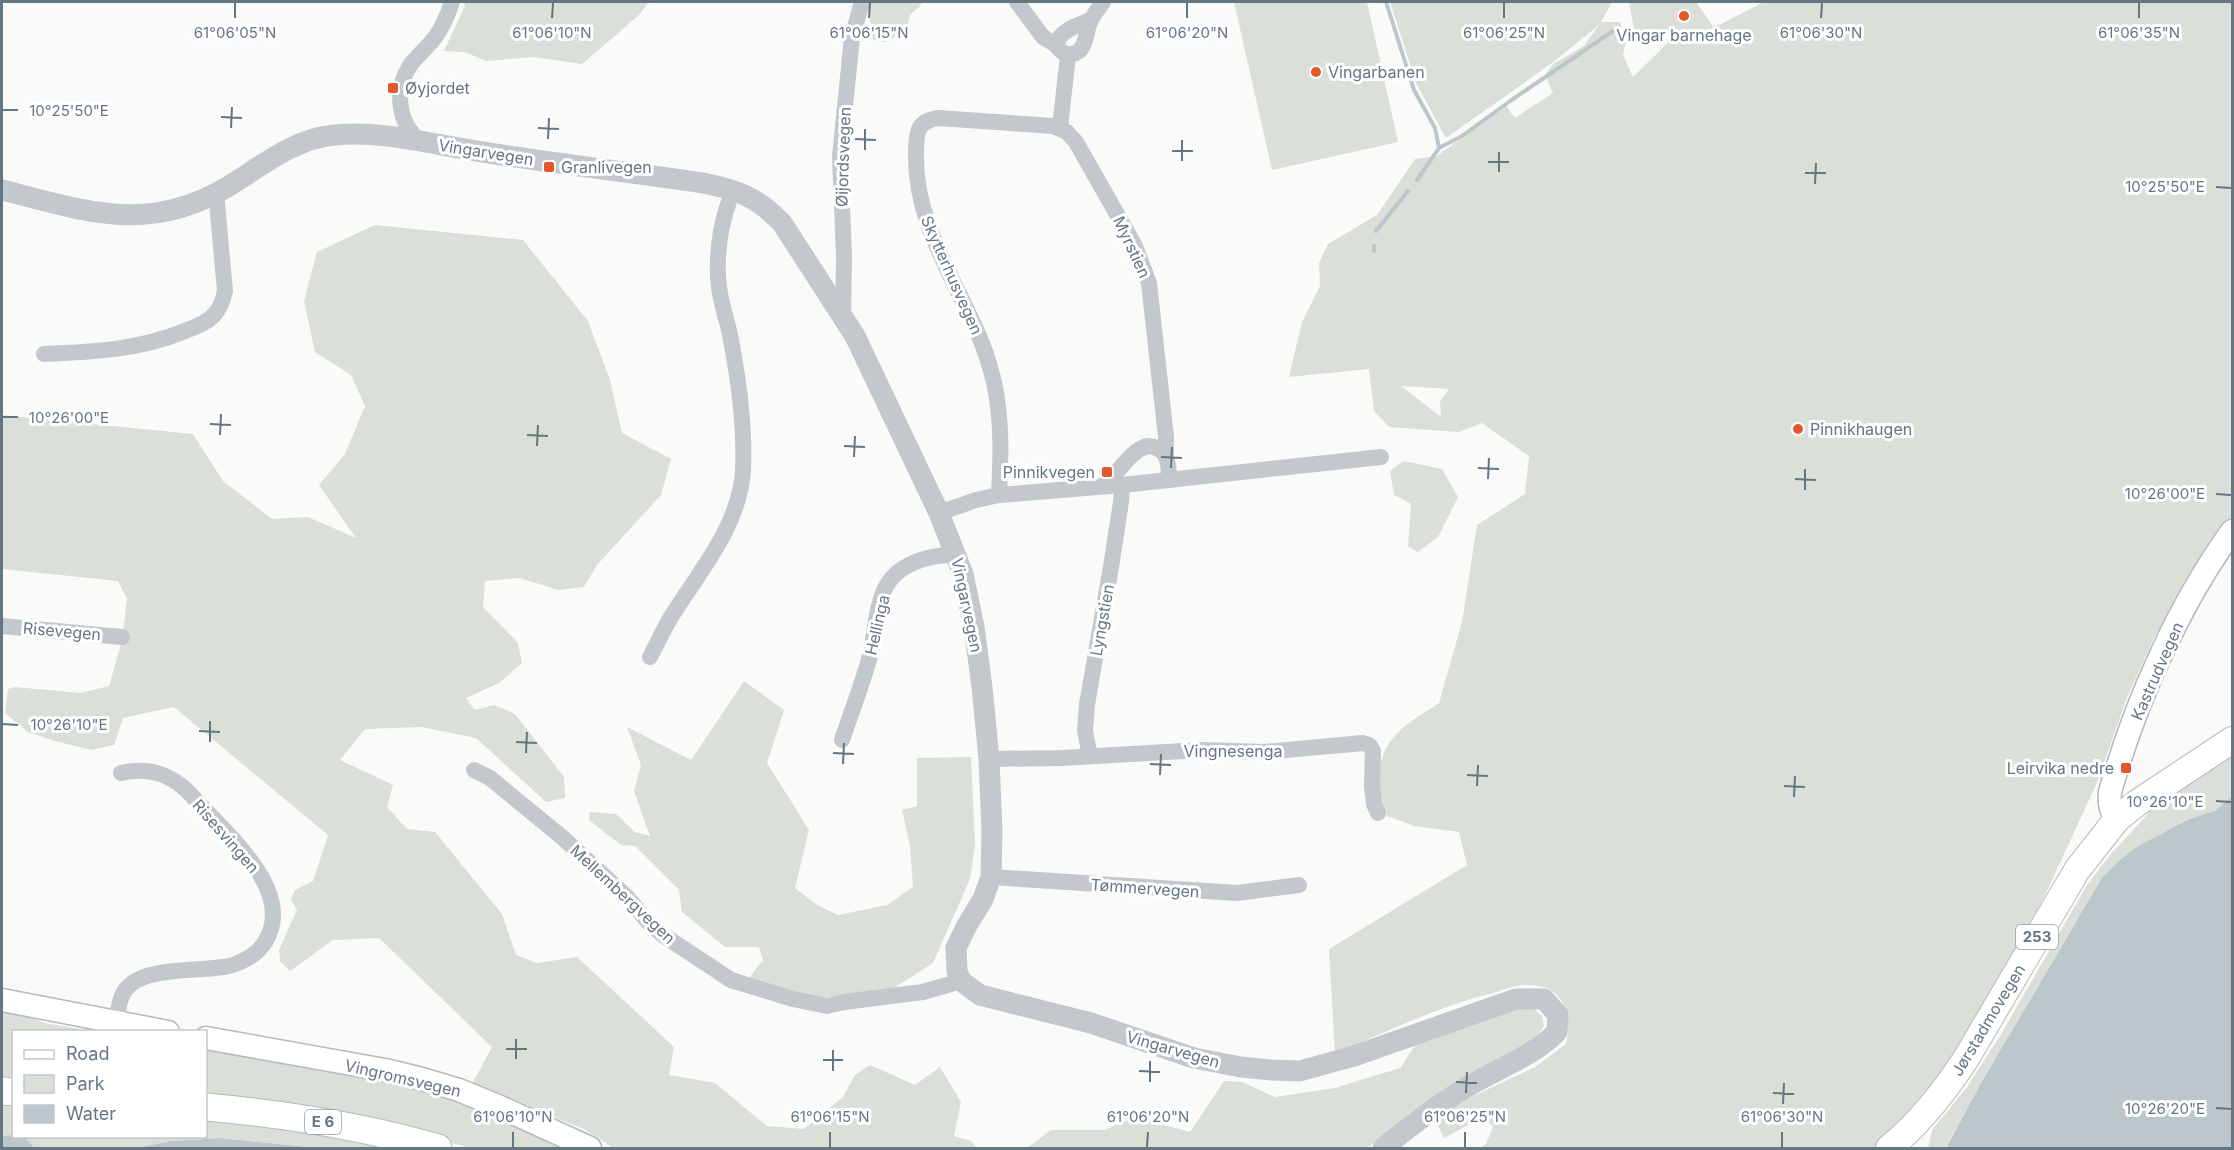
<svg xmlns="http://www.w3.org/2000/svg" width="2234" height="1150" font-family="Inter,sans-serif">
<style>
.green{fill:#dadfd7;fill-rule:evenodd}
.water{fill:#bbc7cb}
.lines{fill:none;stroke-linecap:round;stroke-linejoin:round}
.stream{stroke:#bbc7cb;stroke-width:4}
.secondary-casing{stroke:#b3babf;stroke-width:25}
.primary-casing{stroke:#b5babe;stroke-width:28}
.trunk-casing{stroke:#b4b9bd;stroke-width:29}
.minor{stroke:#c3c8cc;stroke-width:16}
.tertiary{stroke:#c3c8cc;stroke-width:21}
.secondary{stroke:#fff;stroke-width:22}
.primary{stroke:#fff;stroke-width:26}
.trunk{stroke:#fff;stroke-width:27}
.ticks{fill:none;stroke:#657683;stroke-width:2}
.poi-dot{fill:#e4572e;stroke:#fff;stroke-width:2}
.labels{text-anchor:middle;stroke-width:6;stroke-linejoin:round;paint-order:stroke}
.shield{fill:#fff;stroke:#939fa8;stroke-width:1.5}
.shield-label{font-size:15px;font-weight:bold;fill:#657683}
.poi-label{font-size:16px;fill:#657683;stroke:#fff;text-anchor:start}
.street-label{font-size:16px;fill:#657683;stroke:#fff}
.ticks-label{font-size:15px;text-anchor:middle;fill:#657683;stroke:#fff;stroke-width:6;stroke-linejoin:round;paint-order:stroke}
</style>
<rect width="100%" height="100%" fill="#fafaf8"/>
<!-- green -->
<g class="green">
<polygon points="464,2 649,2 638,16 582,64 533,57 486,61 465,52 444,51 465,6"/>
<polygon points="867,2 922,2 920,6 910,15 906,31 885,42 873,40"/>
<polygon points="1234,2 1367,2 1398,142 1272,170"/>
<path d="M1390 2H1612L1601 22H1620L1626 41 1623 55 1633 77 1678 33 1636 41 1629 2H1696L1713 26 1721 24 1764 2H2232V519L2155 636 2128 695 2096 785 2027 934 1984 1018 1901 1128 1873 1148H1480L1486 1144 1493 1127 1487 1120 1468 1125 1444 1138 1435 1120 1467 1099 1535 1067 1566 1044C1573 1012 1563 983 1525 985 1515 985 1503 990 1493 993 1439 1006 1387 1032 1335 1053L1329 949 1467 865 1459 832 1415 826 1387 816C1384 806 1378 794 1378 784 1379 738 1405 725 1439 703L1462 622 1477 525 1525 494 1529 456 1482 423 1459 432 1389 427 1374 411 1369 369 1289 377 1302 322 1320 286 1319 263 1328 244 1377 215 1415 159 1437 156 1506 106 1515 118 1553 93 1545 75 1553 64 1584 46 1599 25 1552 63 1446 138 1416 83ZM1401 386 1449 389 1440 401 1441 417Z"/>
<polygon points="375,225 523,240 588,321 610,380 622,433 671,459 661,495 597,565 584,587 558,590 520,578 485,581 483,607 518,643 522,663 499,683 466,698 475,710 494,705 515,714 564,777 565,798 546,802 476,738 421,727 365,729 340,760 393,785 387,807 407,829 435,832 502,914 516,955 537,963 577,957 674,1047 669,1075 715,1083 767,1126 804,1129 843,1097 855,1075 870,1065 915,1085 940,1067 961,1102 954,1136 971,1141 977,1148 613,1148 584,1129 471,1086 492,1047 379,938 333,940 290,971 280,961 279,950 297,910 291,899 295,890 313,881 328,835 174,707 123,718 114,745 91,750 55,741 28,732 5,713 8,689 15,687 81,693 109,686 122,641 127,599 118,581 2,569 2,415 193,434 223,481 272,519 308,517 356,538 319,485 345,454 365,406 351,375 315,352 304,301 317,252"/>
<polygon points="1404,461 1442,469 1458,497 1438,537 1418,552 1408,547 1411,504 1394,495 1390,471"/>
<polygon points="744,681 784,710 767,763 809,830 795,888 817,905 838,915 887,905 913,887 910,846 902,810 917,806 917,758 971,757 975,845 970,879 933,963 894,988 822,998 747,981 763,960 759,947 725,947 682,912 679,890 635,846 621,845 589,820 590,812 616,814 635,832 650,836 634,791 641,765 627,727 691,760"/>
<polygon points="2232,749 2232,796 2215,811 2189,819 2138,846 2121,859 2103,876 1980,1085 1948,1143 1948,1148 1928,1148 1932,1130 1967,1087 2000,1036 2087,885 2110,855 2146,816 2156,801"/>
<polygon points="1513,1007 1533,1008 1542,1016 1544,1026 1538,1035 1525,1046 1414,1111 1370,1146 1365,1148 1027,1148 1051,1130 1104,1130 1135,1117 1190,1132 1224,1081 1242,1082 1275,1097 1335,1088 1400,1068 1416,1044"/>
<polygon points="2,1008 45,1023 85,1030 126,1031 14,1032 13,1080 2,1079"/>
<polygon points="206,1045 307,1063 467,1100 576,1148 470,1148 366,1120 206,1095"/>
<polygon points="2,1101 14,1102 13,1135 2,1138"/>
<polygon points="206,1118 285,1126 398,1148 318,1148 221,1138 170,1141 136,1148 35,1148 24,1137 206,1136"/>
</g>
<!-- water -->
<g class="water">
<polygon points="2232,796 2232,1148 1948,1148 1948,1144 1980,1085 2103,876 2121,859 2138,846 2189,819 2215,811"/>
<polygon points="13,1135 24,1137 35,1148 2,1148 3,1136"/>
<polygon points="221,1138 317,1148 136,1148 170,1141"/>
</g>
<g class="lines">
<!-- stream -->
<g class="stream">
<polyline points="1386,2 1414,90 1435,128 1439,148 1417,180"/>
<polyline points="1439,148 1462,136 1513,99 1616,29"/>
<polyline points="1376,231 1408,191"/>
<polyline points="1374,251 1374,246"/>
</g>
<!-- secondary casing -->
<g class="secondary-casing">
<g id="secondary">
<path d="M2117 819C2110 811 2109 803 2110 792 2135 703 2178 606 2232 531"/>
<polyline points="2,1000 168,1032"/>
<polyline points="206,1038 385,1070 422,1079 459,1090 500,1107 590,1148"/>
</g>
</g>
<!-- primary casing -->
<g class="primary-casing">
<path id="primary" d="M1889 1148C1920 1123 1945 1091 1967 1057L2077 870 2117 819 2137 803 2232 740"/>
</g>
<!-- trunk casing -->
<g class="trunk-casing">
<g id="trunk">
<polyline points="2,1091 14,1092"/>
<path d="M206 1107C284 1114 363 1126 438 1148"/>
</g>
</g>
<!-- minor -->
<g class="minor">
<polyline points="1017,2 1043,37 1056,45"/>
<path d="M1090 20C1077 26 1060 30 1056 45 1060 51 1064 55 1072 54 1087 52 1085 33 1090 22 1093 15 1099 8 1103 2"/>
<polyline points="1060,128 1068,55"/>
<path d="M420 141C397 122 394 89 411 64 419 54 429 46 436 36 444 25 448 14 452 2"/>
<polyline points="843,315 844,257 840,156 852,37 862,2"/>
<path d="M44 354C92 352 139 350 185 331 195 327 205 324 213 316 220 309 223 301 225 291L216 192"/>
<path d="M1103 486C1119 474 1128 452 1147 446 1168 447 1169 463 1169 480"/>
<path d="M999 495C1001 457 1002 420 994 382 990 366 985 349 978 334 953 276 915 221 916 155 917 135 914 122 938 118L1053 126 1067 132 1076 142 1135 246 1149 283 1166 437V454"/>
<polyline points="939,513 976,500 999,495 1122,485 1381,457"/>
<polyline points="2,626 122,637"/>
<path d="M650 657C657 644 663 630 671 617 699 572 739 527 743 471 745 428 739 382 731 340 728 322 721 305 719 287 715 255 721 218 734 189"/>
<path d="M842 740C851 713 862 685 870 656 875 636 875 612 883 593 894 564 929 554 956 555"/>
<polyline points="1090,756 1085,731 1087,704 1111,567 1121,502 1122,485"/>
<polyline points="989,759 1062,758 1201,750 1264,752 1363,743 1369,745 1373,751 1372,786 1374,804 1378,813"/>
<polyline points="474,770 490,778 563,838 628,898 648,922 663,935 731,980 793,999 827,1006 844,1002 923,992 961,981"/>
<polyline points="991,877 1237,893 1299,885"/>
<path d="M117 1023C118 1010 119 994 130 985 148 968 199 971 223 967 239 965 257 955 265 942 297 891 225 833 194 798 174 775 151 766 121 773"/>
</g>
<!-- tertiary -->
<path class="tertiary" d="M2 190C86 211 148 235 229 186 263 165 294 139 334 135 384 130 434 145 483 152 556 164 630 172 703 183 738 190 757 197 782 223L855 336 939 513 963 574 974 627 982 687 989 759 992 830 991 877 983 899 966 927 956 948 957 971 961 981 980 995 1091 1023 1194 1058 1241 1067 1272 1070 1300 1071 1354 1056 1516 999H1544L1558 1015 1557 1032C1533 1056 1503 1066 1474 1083 1442 1101 1411 1126 1383 1148"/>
<!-- secondary -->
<use href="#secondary" class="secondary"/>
<!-- primary -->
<use href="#primary" class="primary"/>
<!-- trunk -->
<use href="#trunk" class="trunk"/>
</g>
<!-- ticks -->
<path class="ticks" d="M235 18V3M552 18 553 3M869 18 870 3M1187 18V3M1504 18V3M1821 18 1822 3M2139 18V3M3 110H18M221 117 242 118M231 128 232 107M538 128 559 129M548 139 549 118M855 139 876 140M865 150V129M1172 151H1193M1182 161V140M1488 162H1509M1499 172V152M1805 173H1826M1815 184 1816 163M2216 187 2231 188M3 417H18M210 424 231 425M220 435 221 414M527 435 548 436M537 446 538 425M844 446 865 447M854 457 855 436M1161 457 1182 458M1171 468 1172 447M1478 468 1499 469M1488 479 1489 458M1795 479 1816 480M1805 490V469M2216 494 2231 495M3 724 18 725M199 731 220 732M210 742V721M516 742 537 743M526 753 527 732M833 753 854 754M843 764 844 743M1150 764 1171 765M1160 775 1161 754M1467 775 1488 776M1477 786 1478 765M1784 786 1805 787M1794 797 1795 776M2216 801 2231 802M506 1049H527M516 1059V1039M823 1060H843M833 1071V1050M1139 1071 1160 1072M1150 1082V1061M1456 1082 1477 1083M1466 1093 1467 1072M1773 1093 1794 1094M1783 1104 1784 1083M2216 1108 2231 1109M513 1147V1132M830 1147V1132M1147 1147 1148 1132M1465 1147V1132M1782 1147V1132"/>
<!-- markers -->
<g class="poi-dot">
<circle cx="1684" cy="16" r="6"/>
<circle cx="1316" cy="72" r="6"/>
<rect x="387" y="82" width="12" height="12" rx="3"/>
<rect x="543" y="161" width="12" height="12" rx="3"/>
<circle cx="1798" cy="429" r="6"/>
<rect x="1101" y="466" width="12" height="12" rx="3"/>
<rect x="2120" y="762" width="12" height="12" rx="3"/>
</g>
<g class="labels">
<!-- shield labels -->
<g class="shield">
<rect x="2016" y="925" width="42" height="24" rx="4.5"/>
<rect x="305" y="1110" width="36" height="24" rx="4.5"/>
</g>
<g class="shield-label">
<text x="2037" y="942">253</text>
<text x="323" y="1127">E 6</text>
</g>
<!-- poi labels -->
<g class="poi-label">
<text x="1684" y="41" text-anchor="middle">Vingar barnehage</text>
<text x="1328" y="78">Vingarbanen</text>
<text x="405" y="94">Øyjordet</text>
<text x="561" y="173">Granlivegen</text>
<text x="1810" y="435">Pinnikhaugen</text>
<text x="1095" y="478" text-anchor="end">Pinnikvegen</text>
<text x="2114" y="774" text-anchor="end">Leirvika nedre</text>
</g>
<!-- street labels -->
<g class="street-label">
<text transform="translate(486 152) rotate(9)" y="6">Vingarvegen</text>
<text transform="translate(843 157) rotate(-88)" y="6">Øijordsvegen</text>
<text transform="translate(1132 247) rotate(65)" y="6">Myrstien</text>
<text transform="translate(952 275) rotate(66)" y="6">Skytterhusvegen</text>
<text transform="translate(967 605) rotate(78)" y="6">Vingarvegen</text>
<text transform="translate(1102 620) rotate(-80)" y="6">Lyngstien</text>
<text transform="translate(877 625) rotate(-77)" y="6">Hellinga</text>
<text transform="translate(62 631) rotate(5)" y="6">Risevegen</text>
<text transform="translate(2157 671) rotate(-66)" y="6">Kastrudvegen</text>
<text x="1233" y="757">Vingnesenga</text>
<text transform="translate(226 836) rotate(49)" y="6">Risesvingen</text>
<text transform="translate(1145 888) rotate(4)" y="6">Tømmervegen</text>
<text transform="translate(623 894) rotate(43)" y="6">Mellembergvegen</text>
<text transform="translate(1988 1020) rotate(-59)" y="6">Jørstadmovegen</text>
<text transform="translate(1173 1049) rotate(16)" y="6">Vingarvegen</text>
<text transform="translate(403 1078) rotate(13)" y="6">Vingromsvegen</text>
</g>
</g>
<g class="ticks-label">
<text x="235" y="38">61°06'05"N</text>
<text x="552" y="38">61°06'10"N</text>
<text x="869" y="38">61°06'15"N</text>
<text x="1187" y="38">61°06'20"N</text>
<text x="1504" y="38">61°06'25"N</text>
<text x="1821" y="38">61°06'30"N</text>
<text x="2139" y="38">61°06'35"N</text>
<text x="69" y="116">10°25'50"E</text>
<text x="2165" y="192">10°25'50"E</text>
<text x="69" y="423">10°26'00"E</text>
<text x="2165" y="499">10°26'00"E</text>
<text x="69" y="730">10°26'10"E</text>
<text x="2165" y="807">10°26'10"E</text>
<text x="2165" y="1114">10°26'20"E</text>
<text x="513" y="1122">61°06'10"N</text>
<text x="830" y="1122">61°06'15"N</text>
<text x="1148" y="1122">61°06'20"N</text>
<text x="1465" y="1122">61°06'25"N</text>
<text x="1782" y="1122">61°06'30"N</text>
</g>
<!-- border -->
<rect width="2234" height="1150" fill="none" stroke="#657683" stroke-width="6"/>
<!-- legend -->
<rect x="12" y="1030" width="195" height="108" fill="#ffffff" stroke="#c1c8cd" stroke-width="1.5"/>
<rect x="24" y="1050" width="30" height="9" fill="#ffffff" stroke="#c1c8cd" stroke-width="1.5"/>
<text x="66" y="1060" font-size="18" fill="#657683">Road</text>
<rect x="24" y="1075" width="30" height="18" fill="#dadfd7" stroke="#c1c8cd" stroke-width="1.5"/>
<text x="66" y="1090" font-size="18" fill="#657683">Park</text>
<rect x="24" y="1105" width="30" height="18" fill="#bbc7cb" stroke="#c1c8cd" stroke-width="1.5"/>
<text x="66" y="1120" font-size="18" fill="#657683">Water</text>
</svg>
